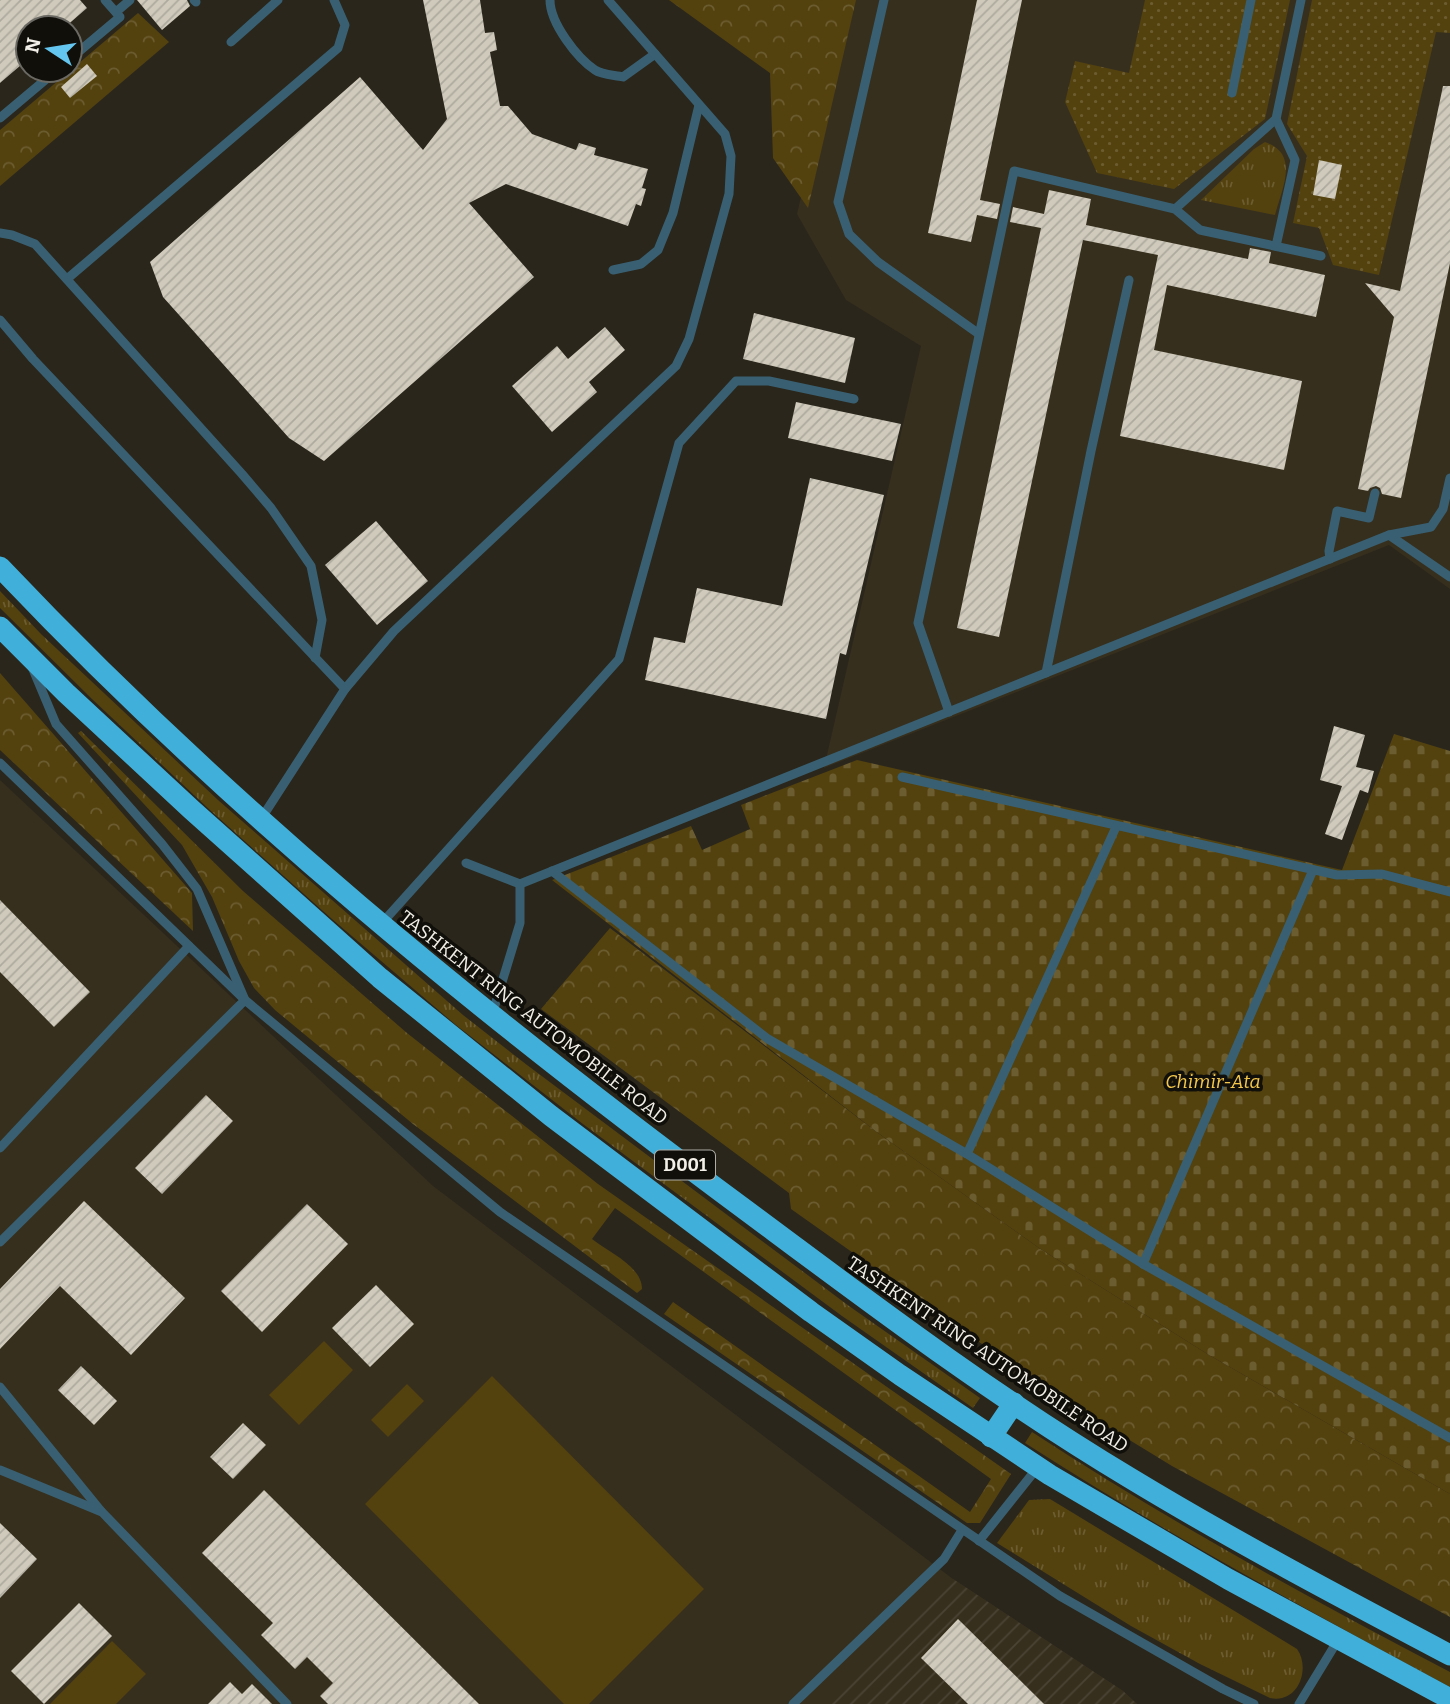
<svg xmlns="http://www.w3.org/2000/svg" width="1450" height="1704" font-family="Bitter,serif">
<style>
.built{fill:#362f1e}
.industrial{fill:url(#industrial-furrows)}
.grass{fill:url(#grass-tufts)}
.forest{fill:url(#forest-crowns)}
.cemetery{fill:url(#cemetery-stones)}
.park{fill:url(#park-dots)}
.pitch{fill:#53410e}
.building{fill:url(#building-hatch)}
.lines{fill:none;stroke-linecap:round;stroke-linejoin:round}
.lane{stroke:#396072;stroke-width:9}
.highway{stroke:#40b0db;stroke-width:21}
.labels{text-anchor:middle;stroke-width:7;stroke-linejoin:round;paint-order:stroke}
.shield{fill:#110f0a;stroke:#aeaca5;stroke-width:2}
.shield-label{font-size:18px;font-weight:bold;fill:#f2efe8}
.street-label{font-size:19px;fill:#f2efe8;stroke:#110f0a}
.park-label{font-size:19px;font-style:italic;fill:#f5c84b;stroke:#110f0a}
</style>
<defs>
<pattern id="industrial-furrows" width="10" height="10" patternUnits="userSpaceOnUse" patternTransform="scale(1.75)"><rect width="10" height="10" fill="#362f1e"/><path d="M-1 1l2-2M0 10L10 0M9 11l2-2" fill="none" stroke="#4a4334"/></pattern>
<pattern id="grass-tufts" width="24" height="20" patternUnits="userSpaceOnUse" patternTransform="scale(1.75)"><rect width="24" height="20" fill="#53410e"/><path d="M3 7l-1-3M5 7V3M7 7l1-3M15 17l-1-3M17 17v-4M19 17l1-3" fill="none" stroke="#6c5d31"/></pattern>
<pattern id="forest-crowns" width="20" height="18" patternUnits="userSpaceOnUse" patternTransform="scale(1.75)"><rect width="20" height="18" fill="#53410e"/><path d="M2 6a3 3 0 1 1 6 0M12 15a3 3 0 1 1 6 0" fill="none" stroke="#6c5d31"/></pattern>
<pattern id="cemetery-stones" width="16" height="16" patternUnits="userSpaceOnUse" patternTransform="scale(1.75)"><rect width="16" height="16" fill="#53410e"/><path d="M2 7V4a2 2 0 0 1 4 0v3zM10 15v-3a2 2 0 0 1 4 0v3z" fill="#6c5d31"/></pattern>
<pattern id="park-dots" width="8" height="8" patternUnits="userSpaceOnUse" patternTransform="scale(1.75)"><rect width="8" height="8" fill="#53410e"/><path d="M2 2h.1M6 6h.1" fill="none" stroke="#6c5d31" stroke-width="1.8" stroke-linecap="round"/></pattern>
<pattern id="building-hatch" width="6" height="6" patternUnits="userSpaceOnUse" patternTransform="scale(1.75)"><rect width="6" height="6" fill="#cfcabb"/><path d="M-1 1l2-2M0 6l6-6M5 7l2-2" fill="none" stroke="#aeaa9e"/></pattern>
</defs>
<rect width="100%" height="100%" fill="#2a261b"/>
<!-- built -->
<g class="built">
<polygon points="847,0 1450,0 1450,589 1389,545 824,768 921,346 846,300 797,214"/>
<polygon points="0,780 433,1186 953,1579 1123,1691 1137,1704 0,1704"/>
</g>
<!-- industrial -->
<polygon class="industrial" points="953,1579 1123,1691 1137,1704 830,1704"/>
<!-- grass -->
<g class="grass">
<path d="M1265 142C1300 154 1282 188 1275 215L1201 200 1254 149Z"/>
<polygon points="0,591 41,634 218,800 463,1015 527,1065 849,1306 980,1398 973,1408 842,1316 583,1124 456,1025 332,919 211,811 92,699 0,608"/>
<path d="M1032 1432C1167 1520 1308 1598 1450 1672V1687C1306 1609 1163 1532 1025 1443Z"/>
<path d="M1050 1499 1297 1649C1311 1669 1298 1704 1270 1698L1200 1664 1131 1626 997 1543 1029 1500Z"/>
</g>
<!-- forest -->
<g class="forest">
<polygon points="669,0 856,0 808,208 773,158 770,73"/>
<polygon points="138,13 169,42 0,186 0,130"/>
<polygon points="0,673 192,893 193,931 0,750"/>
<path d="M81 731 243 891 407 1033 598 1184 1011 1474 980 1523H967L664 1314 673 1302 970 1512 991 1479 615 1208 592 1239C608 1252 642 1266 642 1289L637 1293 413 1124 275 1010 254 988 239 961 212 897 182 845 78 733Z"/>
<polygon points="610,928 878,1133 1039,1248 1209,1355 1450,1494 1450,1617 1172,1466 1087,1414 999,1356 791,1209 789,1193 541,1009"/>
</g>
<!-- cemetery -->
<polygon class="cemetery" points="1394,734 1450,751 1450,1494 1209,1355 1039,1248 878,1133 552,880 691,826 702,850 750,829 741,805 857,760 1342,870"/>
<!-- park -->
<g class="park">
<polygon points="1145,0 1290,0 1265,119 1174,189 1097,173 1065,102 1075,61 1129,73"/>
<polygon points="1312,0 1450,0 1450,33 1436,32 1379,275 1333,265 1319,228 1293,223 1307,156 1287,124"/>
</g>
<!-- pitch -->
<g class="pitch">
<polygon points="324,1341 353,1370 299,1425 269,1395"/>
<polygon points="492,1376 704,1589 589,1704 564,1704 365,1504"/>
<polygon points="407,1384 424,1401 388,1437 371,1420"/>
<polygon points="112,1641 146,1674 116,1704 50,1704"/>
</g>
<!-- building -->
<g class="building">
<polygon points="0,0 80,0 87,8 64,28 28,28 28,59 0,83"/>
<polygon points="137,0 187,0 190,6 162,30"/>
<polygon points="423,0 480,0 485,33 494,32 497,50 490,52 500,106 508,106 532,134 576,150 579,143 596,148 594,155 648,169 642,188 646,189 641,206 636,204 628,226 506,184 469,203 534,277 324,461 289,438 163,297 150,262 360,77 423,150 447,119"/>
<polygon points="977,0 1022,0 980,200 1000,204 997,219 977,215 971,242 928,233"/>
<polygon points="87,64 97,76 70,98 61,87"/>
<polygon points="1443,86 1450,86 1450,263 1401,498 1382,494 1380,488 1376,486 1370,488 1368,491 1358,489 1394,317 1365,283 1400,291"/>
<polygon points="1319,160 1342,165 1335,199 1313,195"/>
<polygon points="1049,190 1091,199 1086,225 1248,259 1250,248 1271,252 1269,263 1325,275 1316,317 1167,285 1154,350 1302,381 1284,470 1120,436 1158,255 1083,240 999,637 957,628 1041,228 1010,222 1013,207 1044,214"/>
<polygon points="754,313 855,338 845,383 743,359"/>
<polygon points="605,327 625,350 589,382 597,392 552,432 512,386 557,346 568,359"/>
<polygon points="796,402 901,424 892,461 788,438"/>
<polygon points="810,478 884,495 846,655 840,653 826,719 645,680 654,637 685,643 697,588 782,606"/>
<polygon points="376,521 428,581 377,625 325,565"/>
<polygon points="1334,726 1365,735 1356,767 1374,771 1368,793 1360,790 1342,840 1325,834 1342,786 1320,780"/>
<polygon points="0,900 90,992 54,1027 0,972"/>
<polygon points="206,1095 233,1121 162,1194 135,1168"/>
<polygon points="84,1201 185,1298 131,1355 60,1286 0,1349 0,1289"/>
<polygon points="307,1204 348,1244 262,1332 221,1291"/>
<polygon points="376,1285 414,1324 370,1367 332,1328"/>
<polygon points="81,1366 117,1401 94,1425 58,1390"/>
<polygon points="243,1423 266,1445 233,1479 210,1457"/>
<polygon points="264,1490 479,1704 328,1704 320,1696 333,1683 307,1657 295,1669 261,1635 273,1623 202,1553"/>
<polygon points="0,1523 37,1559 0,1598"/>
<polygon points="79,1603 112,1636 44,1704 11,1671"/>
<polygon points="958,1619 1044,1704 968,1704 921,1658"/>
<polygon points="230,1682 242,1694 252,1684 272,1704 208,1704"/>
</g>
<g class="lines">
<!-- lane -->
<g class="lane">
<polyline points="194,0 196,2"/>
<path d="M550 0C550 23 577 58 595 70 602 75 615 75 623 77L655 54"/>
<polyline points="884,0 838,202 849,234 878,262 979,334"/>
<polyline points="116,12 130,0"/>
<polyline points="231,42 278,0"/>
<polyline points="70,59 120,17 105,0"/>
<polyline points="1232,93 1251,0"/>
<polyline points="0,118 57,70"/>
<polyline points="1175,209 1276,119"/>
<polyline points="0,233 12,235 35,244 242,474 271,508 311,566 322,620 315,658"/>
<polyline points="1276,246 1295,160 1276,119 1301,0"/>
<polyline points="613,270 641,264 658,250 673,213 699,105"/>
<polyline points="67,279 338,48 345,25 334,0"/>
<polyline points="0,320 33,359 345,689"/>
<polyline points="1389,535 1450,577"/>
<polyline points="1330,559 1329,551 1337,511 1369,518 1375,493"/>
<polyline points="32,667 56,724 162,844 197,889 245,1000 500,1212 1060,1596 1223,1689 1254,1704"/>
<polyline points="1046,673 1091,451 1129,280"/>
<polyline points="949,712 918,623 1014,171 1175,209 1200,230 1321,256"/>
<polyline points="0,763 245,1000 0,1242"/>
<polyline points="902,777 1337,875 1382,874 1450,892"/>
<polyline points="261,819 345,689 394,631 676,366 689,339 729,194 731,156 725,134 608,0"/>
<polyline points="466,863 520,884 1389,535 1431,527 1443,509 1450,478"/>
<polyline points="552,871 768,1039 967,1154 1143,1264 1450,1438"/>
<polyline points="382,923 619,659 679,443 736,381 769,381 854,399"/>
<polyline points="492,1015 520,923 520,884"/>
<polyline points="0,1148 189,946"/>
<polyline points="967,1154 1116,827"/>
<polyline points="1143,1264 1313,870"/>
<polyline points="0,1387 101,1511"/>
<polyline points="0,1470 102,1512 287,1704"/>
<polyline points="979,1541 1038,1467"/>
<polyline points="793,1704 944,1559 962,1530"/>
<polyline points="1299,1704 1338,1640"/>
</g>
<!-- highway -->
<g class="highway">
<path d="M0 567C227 807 482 1015 747 1211 872 1304 996 1398 1130 1478 1234 1541 1342 1598 1450 1655"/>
<polyline points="0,627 66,693 192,810 380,978 551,1116 811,1312 900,1375 1050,1475 1228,1579 1450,1699"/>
<polyline points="991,1437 1014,1403"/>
</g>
</g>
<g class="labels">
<!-- shield labels -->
<rect class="shield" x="655" y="1150.5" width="60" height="29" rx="5"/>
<g class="shield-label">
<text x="685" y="1171">D001</text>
</g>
<!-- street labels -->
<g class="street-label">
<text transform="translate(534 1017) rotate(38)" y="7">TASHKENT RING AUTOMOBILE ROAD</text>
<text transform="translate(988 1354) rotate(34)" y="7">TASHKENT RING AUTOMOBILE ROAD</text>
</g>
<!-- park labels -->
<g class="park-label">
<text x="1213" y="1088">Chimir-Ata</text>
</g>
</g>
<!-- north arrow -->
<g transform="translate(49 49) rotate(282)"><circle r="33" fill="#110f0a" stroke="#6b6963" stroke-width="2"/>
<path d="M0-5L12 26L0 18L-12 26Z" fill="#64c5ee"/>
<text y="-10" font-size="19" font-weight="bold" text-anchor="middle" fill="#f2efe8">N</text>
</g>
</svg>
